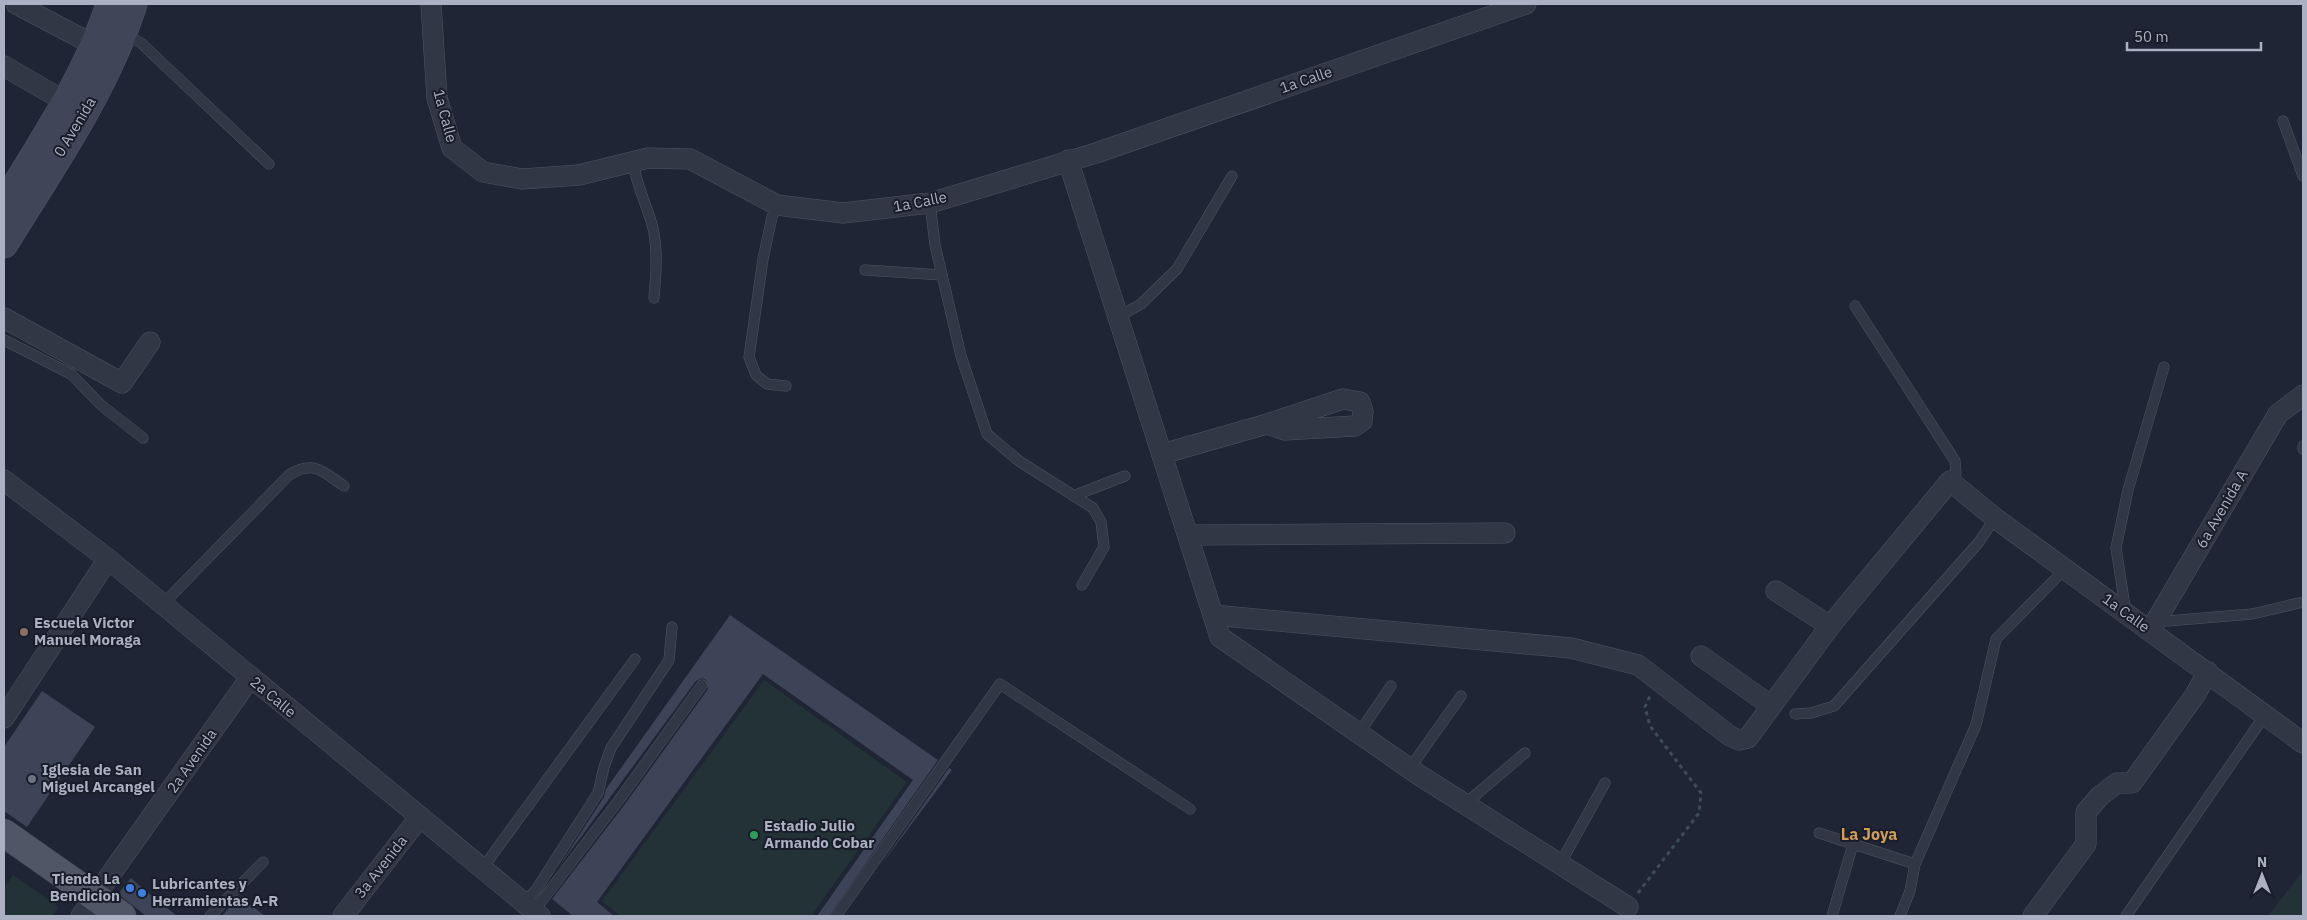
<svg xmlns="http://www.w3.org/2000/svg" width="2307" height="920" font-family="'IBM Plex Sans',sans-serif">
<style>
.green{fill:#223236}
.building{fill:#3d4457}
.lines{fill:none;stroke-linecap:round;stroke-linejoin:round}
.lane-casing{stroke:#4f5463;stroke-width:11}
.street-casing{stroke:#4f5463;stroke-width:21}
.secondary-casing{stroke:#4f5463;stroke-width:29}
.primary-casing{stroke:#3b404e;stroke-width:29}
.path{stroke:#3e4d53;stroke-width:3;stroke-dasharray:4 4;stroke-linecap:butt}
.lane{stroke:#323745;stroke-width:10}
.street{stroke:#323745;stroke-width:20}
.secondary{stroke:#404658;stroke-width:28}
.primary{stroke:#505665;stroke-width:28}
.education-dot{fill:#8d6e63;stroke:#181d29;stroke-width:2}
.worship-dot{fill:#6b7280;stroke:#181d29;stroke-width:2}
.leisure-dot{fill:#2e9e5b;stroke:#181d29;stroke-width:2}
.shop-dot{fill:#3f7fe0;stroke:#181d29;stroke-width:2}
.labels{text-anchor:middle;stroke-width:4;stroke-linejoin:round;paint-order:stroke}
.street-label{font-size:15px;fill:#abb1c2;stroke:#181d29}
.poi-label{font-size:15px;font-weight:bold;fill:#abb1c2;stroke:#181d29;text-anchor:start}
.neighbourhood-label{font-size:16px;font-weight:bold;fill:#d09d59;stroke:#181d29}
</style>
<rect width="100%" height="100%" fill="#1f2534"/>
<!-- green -->
<g class="green">
<polygon points="764,680 907,782 811,916 620,916 602,901"/>
<polygon points="2303,871 2303,916 2268,916"/>
<polygon points="13,875 59,907 52,916 4,916 4,888"/>
</g>
<!-- building -->
<g class="building">
<polygon points="730,615 938,760 829,916 817,916 913,780 763,674 597,902 614,916 573,916 552,899 625,804 708,689 706,680 702,678 696,681 558,868 604,797 606,789"/>
<polygon points="42,691 95,727 27,827 4,811 4,747"/>
<polygon points="949,768 952,770 878,869"/>
<polygon points="131,878 140,886 177,916 146,916 118,894"/>
<polygon points="239,896 265,916 222,916"/>
</g>
<g class="lines">
<!-- lane casing -->
<g class="lane-casing">
<g id="lane">
<polyline points="124,34 141,43 269,164"/>
<polyline points="2283,121 2303,176"/>
<path d="M633 162C636 185 647 205 653 228 658 251 656 275 654 298"/>
<polyline points="930,203 935,245 961,356 987,434 1019,461 1093,508 1101,522 1104,547 1082,585"/>
<polyline points="777,205 772,217 763,259 749,357 756,375 767,384 786,386"/>
<polyline points="865,270 942,275"/>
<polyline points="1855,306 1955,461 1956,473 1950,481"/>
<polyline points="1118,317 1141,304 1177,269 1232,176"/>
<polyline points="4,340 71,374 101,405 143,438"/>
<polyline points="2303,446 2303,449"/>
<polyline points="1073,496 1125,476"/>
<path d="M162 605 289 475C314 459 323 472 344 486"/>
<polyline points="2126,613 2116,548 2128,490 2164,367"/>
<polyline points="2155,622 2252,614 2303,602"/>
<polyline points="1795,714 1811,713 1834,706 1979,542 1995,518"/>
<polyline points="1359,733 1391,686"/>
<polyline points="1410,768 1461,696"/>
<polyline points="1465,804 1525,753"/>
<polyline points="1819,833 1915,864"/>
<polyline points="1560,864 1605,783"/>
<polyline points="482,869 635,659"/>
<polyline points="523,903 536,890 598,793 604,767 611,748 669,660 672,627"/>
<polyline points="534,911 619,800 702,685"/>
<polyline points="210,916 263,862"/>
<polyline points="836,916 1000,684 1190,809"/>
<polyline points="1832,916 1853,844"/>
<polyline points="1900,916 1910,891 1915,864 1976,725 1996,639 2065,569"/>
<polyline points="2126,916 2265,715"/>
</g>
</g>
<!-- street casing -->
<g class="street-casing">
<g id="street">
<polyline points="16,4 94,45"/>
<polyline points="431,4 437,98 452,148 483,172 522,179 579,175 648,158 690,159 777,205 843,213 930,203 1096,153 1526,4"/>
<polyline points="4,66 66,102"/>
<polyline points="1068,160 1220,637 1419,775 1628,907"/>
<polyline points="4,318 122,383 150,342"/>
<polyline points="1162,454 1267,424 1343,399 1360,402 1363,412 1362,421 1355,426 1285,430 1267,424"/>
<polyline points="4,480 108,559 540,916"/>
<polyline points="1188,535 1505,533"/>
<polyline points="1776,591 1830,626"/>
<polyline points="1213,615 1571,648 1638,665 1730,736 1739,740 1748,738 1830,626 1950,481 1995,518 2303,743"/>
<polyline points="2150,631 2278,414 2303,395"/>
<polyline points="1701,656 1770,705"/>
<polyline points="4,718 108,559"/>
<polyline points="81,916 250,678"/>
<polyline points="343,916 419,818"/>
<polyline points="2033,916 2086,844 2086,812 2100,796 2117,783 2132,783 2195,695 2208,672"/>
</g>
</g>
<!-- secondary casing -->
<g class="secondary-casing">
<g id="secondary">
<path d="M4 205C43 141 87 76 110 4"/>
<path d="M4 244C52 166 105 91 133 4"/>
</g>
</g>
<!-- primary casing -->
<g class="primary-casing">
<polyline id="primary" points="4,833 122,916"/>
</g>
<!-- path -->
<polyline class="path" points="1638,893 1699,813 1701,793 1650,726 1645,707 1650,696"/>
<!-- lane -->
<use href="#lane" class="lane"/>
<!-- street -->
<use href="#street" class="street"/>
<!-- secondary -->
<use href="#secondary" class="secondary"/>
<!-- primary -->
<use href="#primary" class="primary"/>
</g>
<!-- markers -->
<circle class="education-dot" cx="24" cy="632" r="5"/>
<circle class="worship-dot" cx="32" cy="779" r="5"/>
<circle class="leisure-dot" cx="754" cy="835" r="5"/>
<g class="shop-dot">
<circle cx="130" cy="888" r="5"/>
<circle cx="142" cy="893" r="5"/>
</g>
<g class="labels">
<!-- street labels -->
<g class="street-label">
<text transform="translate(1306 80) rotate(-19)" y="5">1a Calle</text>
<text transform="translate(445 116) rotate(75)" y="5">1a Calle</text>
<text transform="translate(75 127) rotate(-59)" y="5">0 Avenida</text>
<text transform="translate(920 202) rotate(-11)" y="5">1a Calle</text>
<text transform="translate(2222 509) rotate(-60)" y="5">6a Avenida A</text>
<text transform="translate(2126 613) rotate(36)" y="5">1a Calle</text>
<text transform="translate(273 697) rotate(40)" y="5">2a Calle</text>
<text transform="translate(192 761) rotate(-55)" y="5">2a Avenida</text>
<text transform="translate(381 867) rotate(-52)" y="5">3a Avenida</text>
</g>
<!-- poi labels -->
<g class="poi-label">
<text x="34" y="628">Escuela Victor<tspan x="34" dy="17">Manuel Moraga</tspan></text>
<text x="42" y="775">Iglesia de San<tspan x="42" dy="17">Miguel Arcangel</tspan></text>
<text x="764" y="831">Estadio Julio<tspan x="764" dy="17">Armando Cobar</tspan></text>
<text x="120" y="884" text-anchor="end">Tienda La<tspan x="120" dy="17">Bendicion</tspan></text>
<text x="152" y="889">Lubricantes y<tspan x="152" dy="17">Herramientas A-R</tspan></text>
</g>
<!-- neighbourhood labels -->
<g class="neighbourhood-label">
<text x="1869" y="840">La Joya</text>
</g>
</g>
<!-- border -->
<rect width="2307" height="920" fill="none" stroke="#abb1c2" stroke-width="10"/>
<!-- north arrow -->
<g transform="translate(2262 875)" stroke="#181d29" stroke-width="4" paint-order="stroke">
<path d="M0-4L9 19L0 12L-9 19Z" fill="#abb1c2"/>
<text y="-8" font-size="14" font-weight="bold" text-anchor="middle" fill="#abb1c2">N</text>
</g>
<!-- scale -->
<path d="M2127 42v8h134v-8" fill="none" stroke="#abb1c2" stroke-width="2.5"/>
<text x="2134" y="42" font-size="15" fill="#abb1c2" stroke="#181d29" stroke-width="4" paint-order="stroke">50 m</text>
</svg>
